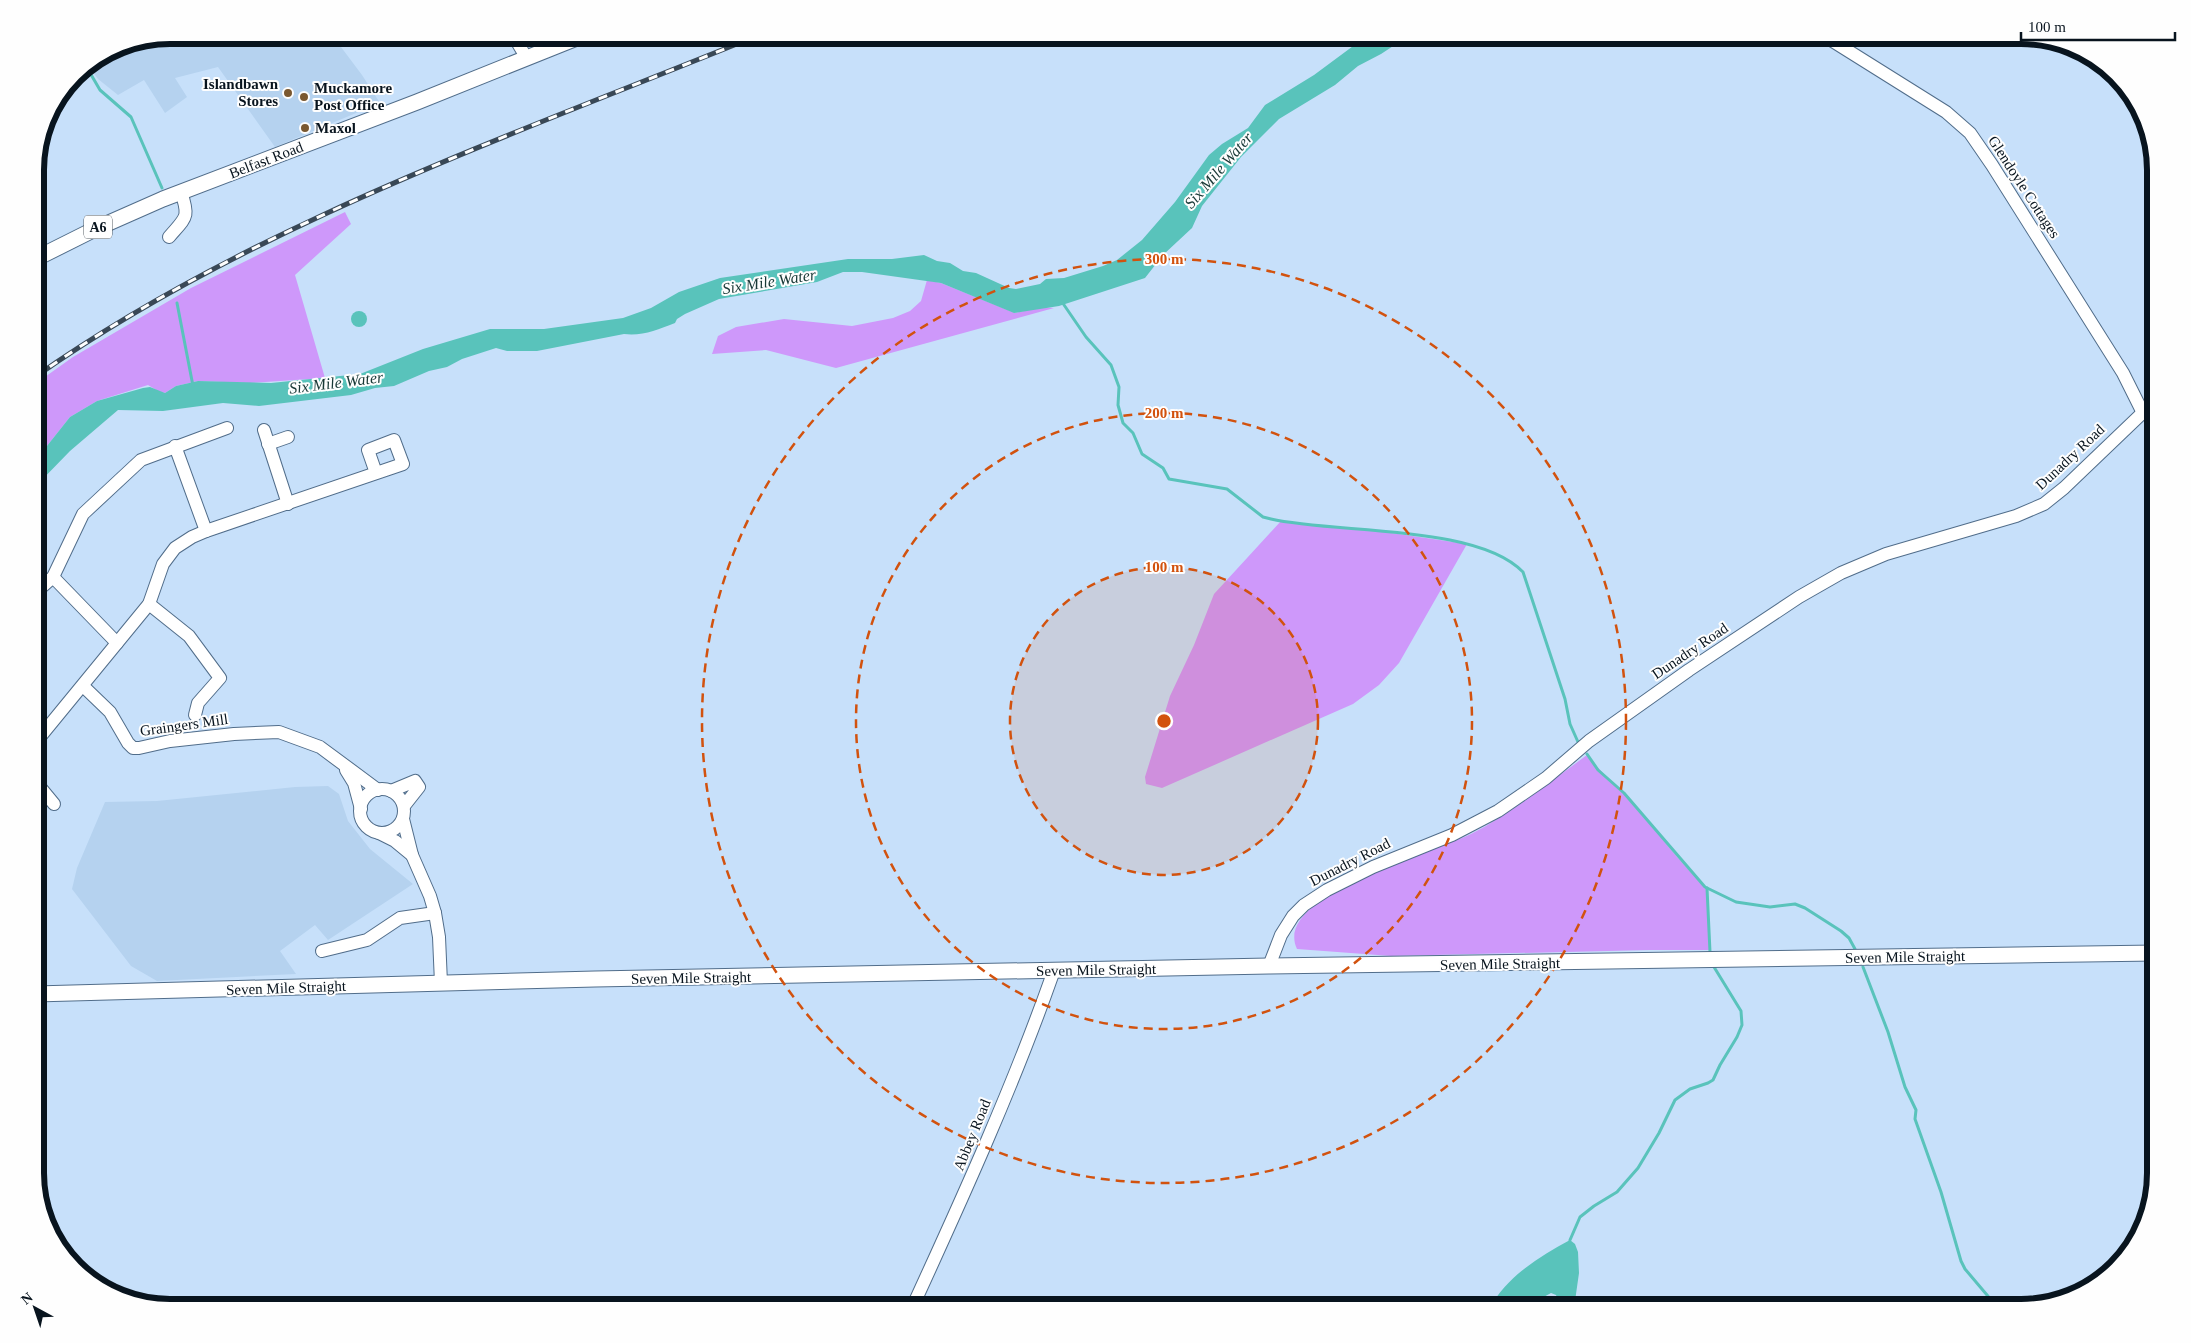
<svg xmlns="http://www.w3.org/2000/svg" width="2191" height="1343" font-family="'Times New Roman',serif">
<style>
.built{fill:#b5d2ef}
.green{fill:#ce98fa}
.water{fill:#59c3bb}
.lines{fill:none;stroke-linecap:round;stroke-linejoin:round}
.stream{stroke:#59c3bb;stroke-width:3}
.minor-casing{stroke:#516d8a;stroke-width:14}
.major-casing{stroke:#516d8a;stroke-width:17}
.minor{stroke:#fff;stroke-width:12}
.major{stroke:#fff;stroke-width:15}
.rail-casing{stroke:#394856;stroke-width:5}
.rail{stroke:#fefefe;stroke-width:3;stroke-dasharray:9;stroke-linecap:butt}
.ring{fill:none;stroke:#d2520e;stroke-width:2.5;stroke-dasharray:9 6}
.poi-dot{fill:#7a5830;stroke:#fefefe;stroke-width:2}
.labels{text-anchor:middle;stroke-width:4;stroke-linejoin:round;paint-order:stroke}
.shield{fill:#fefefe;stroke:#525a61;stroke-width:1}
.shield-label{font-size:14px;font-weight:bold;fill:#08141e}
.poi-label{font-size:15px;font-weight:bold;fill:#08141e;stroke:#fefefe;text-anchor:start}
.street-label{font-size:15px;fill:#08141e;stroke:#fefefe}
.water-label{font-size:16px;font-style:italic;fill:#183836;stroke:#fefefe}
.rim{fill:none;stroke:#08141e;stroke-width:6}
.centre{fill:#d2520e;stroke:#fefefe;stroke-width:2.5}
.ring-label{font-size:15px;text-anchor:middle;font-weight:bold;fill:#d2520e;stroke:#fefefe;stroke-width:4;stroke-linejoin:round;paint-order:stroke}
</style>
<rect width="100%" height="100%" fill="#c7e0fa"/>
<!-- built -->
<g class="built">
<polygon points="169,35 332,35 362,75 380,103 275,147 218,67 175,78 187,97 165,113 144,80 118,95 98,79 88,65 118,45"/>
<polygon points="328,786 339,794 348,821 370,849 413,884 328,940 315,925 280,951 296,974 157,981 131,966 72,889 77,868 105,802 157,801 295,787"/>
</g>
<!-- green -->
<g class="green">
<polygon points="345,212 351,224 295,275 325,378 250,383 198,381 176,386 165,393 158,391 148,385 97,401 70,417 35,461 35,384 73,357 191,288"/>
<polygon points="927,280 941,283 1015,313 1042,307 1054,308 836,368 766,350 712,354 718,336 736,327 784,319 852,326 893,318 910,311 921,301"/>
<polygon points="1281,521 1371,530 1467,544 1399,663 1379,685 1353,704 1162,788 1146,784 1145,777 1170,696 1194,645 1214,594"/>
<path d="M1587 755C1601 773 1618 786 1633 803 1657 831 1679 863 1707 888L1710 950H1650L1391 956 1297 949C1271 895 1437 851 1471 834 1512 813 1550 782 1587 755Z"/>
</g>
<!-- water -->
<g class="water">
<path d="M1368 35H1410L1381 54 1358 66 1335 85 1279 119 1241 157 1202 206 1192 228 1163 255 1145 278 1059 306 1014 313 941 283 862 272H843L817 282 719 299 685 314 677 319 675 323C657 330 643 336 624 334L537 351H507L496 348 462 359 447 367 429 371 394 386 375 388 351 395 259 406 223 403 163 411 118 410 70 451 35 487V461L70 417 97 401 143 388 150 387 165 393 176 386 198 381 271 383 360 374 423 349 490 329H544L623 318 651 308 679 292 720 278 848 259H892L924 255 937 261 950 263 963 271 976 273 1009 288 1016 289 1040 284 1046 279 1064 278 1103 266 1117 260 1142 240 1175 202 1209 155 1222 144 1248 128 1265 105 1314 75Z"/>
<circle cx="359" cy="319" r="8"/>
<path d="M1570 1240 1575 1244 1578 1252 1579 1273 1574 1308H1562L1556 1295 1551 1293 1540 1299 1537 1308H1532L1520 1302 1516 1303 1512 1308H1490C1507 1276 1539 1257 1570 1240Z"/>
</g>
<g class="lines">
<!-- stream -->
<g class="stream">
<polyline points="86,66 100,90 131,117 162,188"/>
<path d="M1062 302 1086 337 1111 365 1119 387 1118 405 1123 423 1133 433 1142 454 1163 468 1169 479 1227 489 1263 517 1271 519C1336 534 1477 524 1523 572L1565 699 1570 724 1578 742"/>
<polyline points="177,303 193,386"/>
<polyline points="1587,754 1598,770 1624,793 1705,887 1736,902 1770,907 1795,904 1805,908 1841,931 1849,938 1855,949"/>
<polyline points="1707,888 1710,952"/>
<polyline points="1863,967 1888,1032 1905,1087 1916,1110 1915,1119 1941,1192 1961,1261 1965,1269 1998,1308"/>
<polyline points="1570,1240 1580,1217 1594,1206 1617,1192 1638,1168 1659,1133 1675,1100 1690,1089 1708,1083 1713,1080 1720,1065 1737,1037 1742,1025 1741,1011 1714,967"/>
</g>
<!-- minor casing -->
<g class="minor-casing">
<g id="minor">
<polyline points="513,35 526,57"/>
<polyline points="1823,35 1946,112 1970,133 1992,165 2123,373 2142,411"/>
<path d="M169 237C186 217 190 218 181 192"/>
<polyline points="264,430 288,504"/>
<polyline points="268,444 288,437"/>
<polyline points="175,446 206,531"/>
<polyline points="53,577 117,643"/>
<polyline points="35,593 53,577 83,514 141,460 227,428"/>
<polyline points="149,604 189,636 220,678 198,703 195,715"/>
<polyline points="83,686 110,712 128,743 133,748 139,748 170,741 234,734 279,732 320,747 378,790"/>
<polyline points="35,743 149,604 163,564 175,548 192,537 206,531 403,464 394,440 368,450 376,473"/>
<polyline points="346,770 354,783 361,809"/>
<polyline points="35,781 54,804"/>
<circle cx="382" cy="811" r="22"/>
<polyline points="391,791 415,781 419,787 404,806"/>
<polyline points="403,819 412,855 430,896 435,913 439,937 441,983"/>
<polyline points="379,833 395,841 412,855"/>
<polyline points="322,951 367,940 400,918 435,913"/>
<polyline points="1269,966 1281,935 1293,916 1304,905 1327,890 1373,867 1452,835 1498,811 1546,778 1589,741 1689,670 1799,597 1841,573 1886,554 2016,516 2044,504 2064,488 2156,400"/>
<path d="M912 1308C962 1199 1012 1089 1052 976V971"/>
</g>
</g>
<!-- major casing -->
<g class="major-casing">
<g id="major">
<polyline points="35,259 95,229 163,199 417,102 584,35"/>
<polyline points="35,994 595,979 1269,966 2156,953"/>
</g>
</g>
<!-- minor -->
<use href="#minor" class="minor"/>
<!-- major -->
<use href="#major" class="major"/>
<!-- rail casing -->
<g class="rail-casing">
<path id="rail" d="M35 377C251 225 516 134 759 35"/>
</g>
<!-- rail -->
<use href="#rail" class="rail"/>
</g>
<!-- distance rings -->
<circle cx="1164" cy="721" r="154" fill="#d2520e" fill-opacity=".12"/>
<g class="ring">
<circle cx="1164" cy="721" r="154"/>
<circle cx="1164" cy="721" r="308"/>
<circle cx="1164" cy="721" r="462"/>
</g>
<!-- markers -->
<g class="poi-dot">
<circle cx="288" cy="93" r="5"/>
<circle cx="304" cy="97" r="5"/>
<circle cx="305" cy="128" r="5"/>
</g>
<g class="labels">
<!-- shield labels -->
<rect class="shield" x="84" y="215.5" width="28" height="23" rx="4"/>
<g class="shield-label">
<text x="98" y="232">A6</text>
</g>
<!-- poi labels -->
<g class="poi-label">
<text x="278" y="89" text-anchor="end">Islandbawn<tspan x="278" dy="17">Stores</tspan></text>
<text x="314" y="93">Muckamore<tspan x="314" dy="17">Post Office</tspan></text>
<text x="315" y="133">Maxol</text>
</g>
<!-- street labels -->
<g class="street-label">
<text transform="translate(266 160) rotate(-21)" y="5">Belfast Road</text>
<text transform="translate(2024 187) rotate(57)" y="5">Glendoyle Cottages</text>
<text transform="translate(2070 457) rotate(-43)" y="5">Dunadry Road</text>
<text transform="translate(1690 651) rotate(-34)" y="5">Dunadry Road</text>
<text transform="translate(184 725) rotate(-8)" y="5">Graingers Mill</text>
<text transform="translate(1350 862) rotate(-27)" y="5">Dunadry Road</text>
<text transform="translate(1905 957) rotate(-1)" y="5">Seven Mile Straight</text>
<text transform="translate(1500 964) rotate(-1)" y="5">Seven Mile Straight</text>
<text transform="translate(1096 970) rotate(-1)" y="5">Seven Mile Straight</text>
<text transform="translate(691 978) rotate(-1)" y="5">Seven Mile Straight</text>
<text transform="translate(286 988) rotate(-2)" y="5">Seven Mile Straight</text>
<text transform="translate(972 1135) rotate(-68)" y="5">Abbey Road</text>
</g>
<!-- water labels -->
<g class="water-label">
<text transform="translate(1218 170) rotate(-49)" y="6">Six Mile Water</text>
<text transform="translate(769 281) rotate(-9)" y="6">Six Mile Water</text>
<text transform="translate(336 382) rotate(-7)" y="6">Six Mile Water</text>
</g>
</g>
<!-- crop -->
<path d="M0 0H2191V1343H0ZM170 44H2021A126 126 0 0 1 2147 170V1173A126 126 0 0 1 2021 1299H170A126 126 0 0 1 44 1173V170A126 126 0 0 1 170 44Z" fill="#fefefe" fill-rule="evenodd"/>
<path class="rim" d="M170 44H2021A126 126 0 0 1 2147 170V1173A126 126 0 0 1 2021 1299H170A126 126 0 0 1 44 1173V170A126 126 0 0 1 170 44Z"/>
<circle cx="1164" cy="721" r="8" class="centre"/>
<g class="ring-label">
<text x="1164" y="264">300 m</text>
<text x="1164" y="418">200 m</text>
<text x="1164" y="572">100 m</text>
</g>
<!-- north arrow -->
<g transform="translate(35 1308) rotate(320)" stroke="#fefefe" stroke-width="4" paint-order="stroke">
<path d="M0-4L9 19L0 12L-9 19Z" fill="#08141e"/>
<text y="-8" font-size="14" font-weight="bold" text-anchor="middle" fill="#08141e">N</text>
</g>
<!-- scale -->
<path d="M2021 32v8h154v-8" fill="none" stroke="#08141e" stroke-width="2.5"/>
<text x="2028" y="32" font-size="15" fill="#08141e" stroke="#fefefe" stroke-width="4" paint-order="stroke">100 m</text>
</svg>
